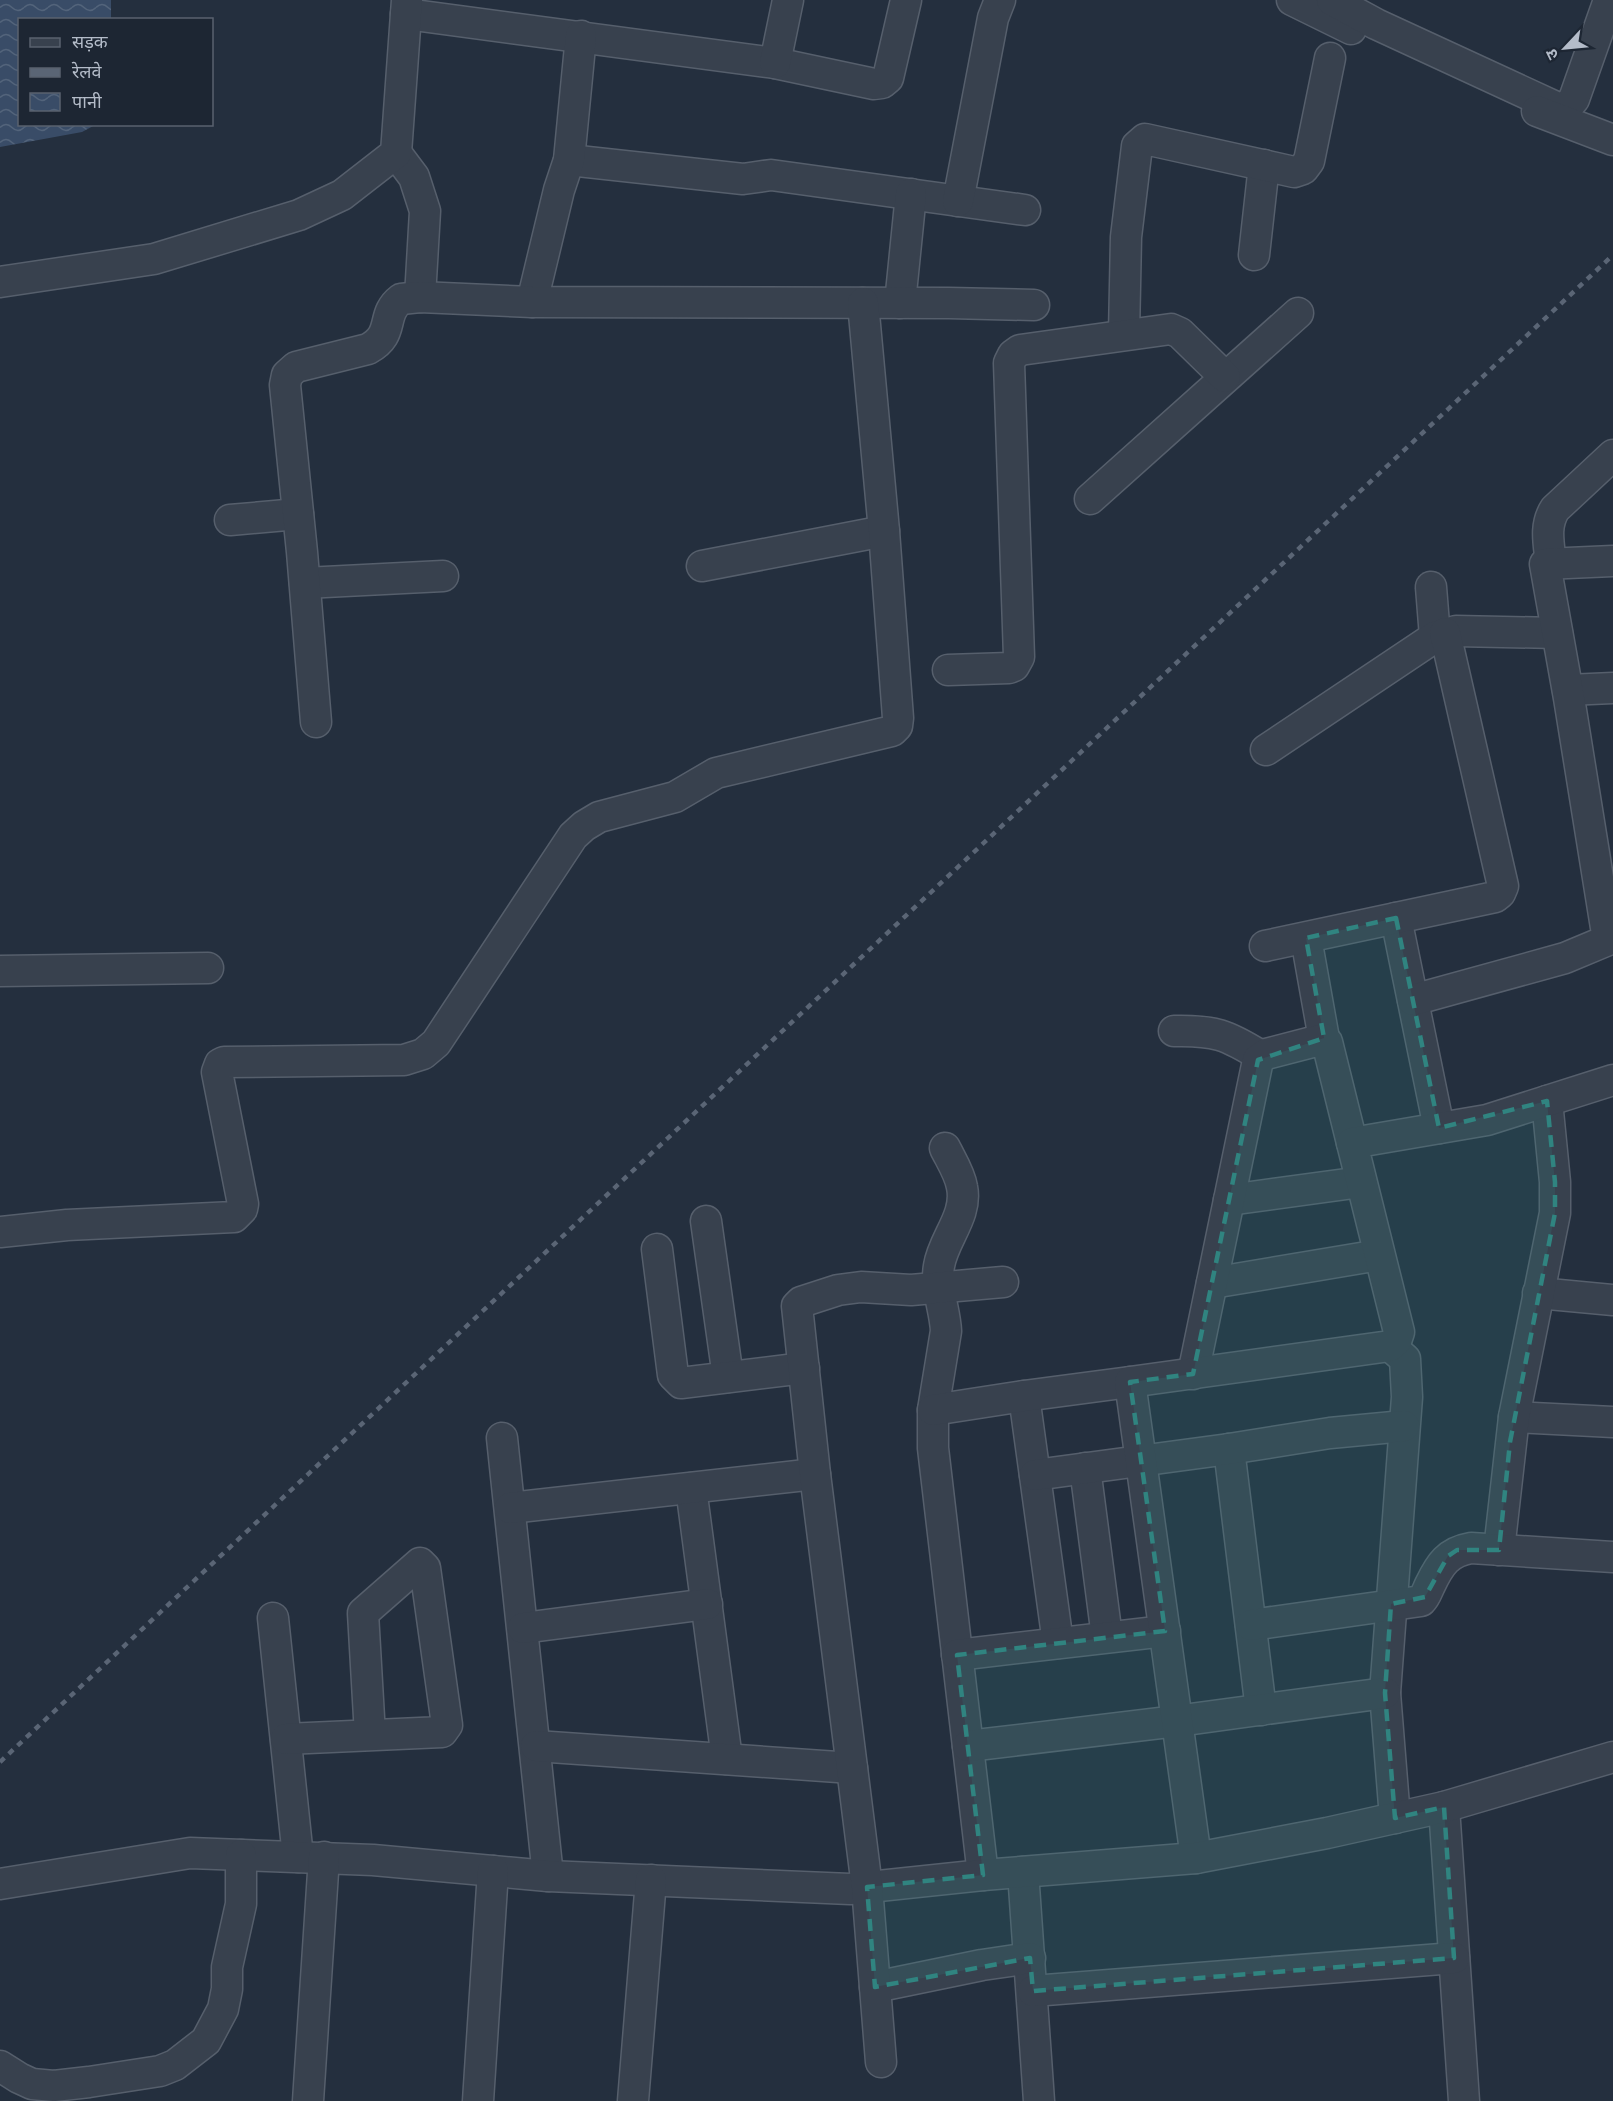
<svg xmlns="http://www.w3.org/2000/svg" width="1613" height="2101" font-family="Helvetica,'Noto Sans Devanagari',sans-serif">
<style>
.water{fill:url(#water-waves)}
.lines{fill:none;stroke-linecap:round;stroke-linejoin:round}
.minor-casing{stroke:#565f6c;stroke-width:33}
.minor{stroke:#38414e;stroke-width:30}
.rail{stroke:#5a6575;stroke-width:4.5;stroke-dasharray:6 6;stroke-linecap:butt}
.marked{fill:#308480;fill-opacity:0.2;stroke:#308480;stroke-width:4.5;stroke-dasharray:12 8;stroke-linejoin:round}
</style>
<defs>
<pattern id="water-waves" width="16" height="10" patternUnits="userSpaceOnUse" patternTransform="scale(1.5)"><rect width="16" height="10" fill="#394c67"/><path d="M0 5q4-4 8 0t8 0" fill="none" stroke="#53647b"/></pattern>
</defs>
<rect width="100%" height="100%" fill="#242f3e"/>
<!-- water -->
<polygon class="water" points="0,0 111,0 111,19 20,20 20,124 95,125 82,132 0,147"/>
<g class="lines">
<!-- minor casing -->
<g class="minor-casing">
<g id="minor">
<polyline points="1292,0 1351,29"/>
<polyline points="1332,0 1376,24 1558,108 1568,106 1574,99 1609,0"/>
<polyline points="406,14 775,63 874,84 882,83 888,78 906,0"/>
<polyline points="775,63 788,0"/>
<polyline points="1537,111 1613,140"/>
<polyline points="396,153 414,177 425,211 420,297"/>
<polyline points="569,160 743,179 771,175 1025,210"/>
<polyline points="958,201 993,18 1000,0"/>
<polyline points="1254,255 1264,165"/>
<polyline points="0,282 154,259 299,215 342,195 396,153 407,0"/>
<polyline points="532,302 559,190 569,160 581,36"/>
<polyline points="900,303 911,194"/>
<polyline points="1124,334 1126,237 1137,146 1145,139 1294,172 1303,169 1309,161 1330,58"/>
<polyline points="1090,499 1298,313"/>
<polyline points="230,520 298,514"/>
<path d="M1551 564C1549 544 1544 526 1555 509L1613 455"/>
<polyline points="702,566 884,531"/>
<polyline points="305,583 443,576"/>
<polyline points="1431,587 1435,637"/>
<polyline points="948,670 1009,668 1014,666 1019,657 1009,363 1013,355 1020,350 1171,329 1180,333 1225,377"/>
<polyline points="1568,690 1613,688"/>
<path d="M316 722 302 552 285 385 287 375 296 367 368 349C396 334 380 315 401 299L420 297 532 302 949 303 1034 305"/>
<polyline points="1266,750 1435,637 1456,631 1557,633"/>
<polyline points="1396,918 1439,1128"/>
<polyline points="1306,938 1324,1039"/>
<polyline points="1265,946 1495,897 1500,893 1503,886 1445,633"/>
<polyline points="0,971 208,968"/>
<polyline points="1413,1000 1565,958 1608,940 1569,698 1545,564 1613,561"/>
<path d="M1174 1031C1215 1030 1227 1035 1261 1056"/>
<path d="M945 1148C951 1160 960 1174 962 1187 968 1216 943 1239 939 1266 935 1288 945 1309 946 1331L933 1410V1448L983 1875"/>
<polyline points="1229,1200 1361,1182"/>
<polyline points="706,1221 728,1377"/>
<polyline points="0,1232 67,1225 234,1217 242,1209 243,1204 217,1072 220,1064 224,1062 404,1060 423,1054 436,1043 573,836 584,826 599,817 675,797 716,773 892,731 897,726 898,718 884,531 863,303"/>
<polyline points="657,1249 673,1375 681,1383 804,1368"/>
<polyline points="1212,1283 1379,1255"/>
<polyline points="1538,1293 1613,1300"/>
<polyline points="1390,1346 1405,1359 1407,1397 1385,1693 1395,1818"/>
<polyline points="1193,1374 1258,1060 1266,1054 1324,1039 1327,1042 1352,1143"/>
<polyline points="1024,1396 1058,1643"/>
<polyline points="933,1410 1024,1396 1130,1382"/>
<polyline points="1514,1417 1613,1422"/>
<polyline points="502,1438 548,1876"/>
<polyline points="1229,1449 1261,1710"/>
<polyline points="1085,1468 1107,1637"/>
<polyline points="1035,1475 1229,1449 1330,1433 1404,1426"/>
<polyline points="691,1488 727,1759"/>
<polyline points="510,1508 815,1474"/>
<polyline points="1499,1550 1514,1417 1555,1213 1555,1182 1547,1101"/>
<polyline points="273,1618 298,1857"/>
<path d="M1251 1625 1421 1601C1426 1596 1427 1591 1430 1585 1440 1564 1448 1552 1471 1548L1613 1557"/>
<polyline points="523,1628 707,1604"/>
<polyline points="957,1655 1165,1631"/>
<polyline points="286,1739 442,1732 447,1725 425,1568 420,1563 363,1613 370,1735"/>
<polyline points="536,1746 852,1768"/>
<polyline points="968,1746 1177,1721 1385,1693"/>
<polyline points="1444,1807 1464,2101"/>
<polyline points="1196,1858 1130,1382 1390,1346 1396,1341 1399,1332 1352,1143 1487,1120 1613,1080"/>
<polyline points="1023,1872 1039,2101"/>
<polyline points="0,1884 190,1853 373,1860 548,1876 850,1889 983,1875 1196,1858 1327,1833 1444,1807 1613,1757"/>
<polyline points="875,1987 982,1965 1030,1958"/>
<polyline points="1033,1991 1454,1958"/>
<polyline points="881,2062 867,1887 815,1474 797,1306 801,1302 838,1290 861,1287 911,1290 1003,1282"/>
<polyline points="0,2066 19,2078 32,2084 54,2086 89,2082 160,2071 175,2065 206,2041 223,2009 227,1989 227,1967 241,1904 241,1855"/>
<polyline points="308,2101 324,1857"/>
<polyline points="478,2101 493,1871"/>
<polyline points="633,2101 651,1880"/>
</g>
</g>
<!-- minor -->
<use href="#minor" class="minor"/>
<!-- rail -->
<polyline class="rail" points="0,1762 1613,255"/>
</g>
<!-- marked area -->
<path class="marked" d="M1396 918 1439 1128 1547 1101 1555 1182V1213L1510 1442 1499 1550H1457L1448 1556 1425 1597 1391 1604 1385 1693 1395 1818 1444 1807 1454 1958 1033 1991 1030 1958 875 1987 867 1887 983 1875 957 1655 1165 1631 1130 1382 1193 1374 1258 1060 1324 1038 1306 938Z"/>
<!-- legend -->
<rect x="18" y="18" width="195" height="108" fill="#1d2633" stroke="#59626f" stroke-width="1.5"/>
<rect x="30" y="38" width="30" height="9" fill="#38414e" stroke="#59626f" stroke-width="1.5"/>
<text x="72" y="48" font-size="18" fill="#b4bcc9">सड़क</text>
<rect x="30" y="68" width="30" height="9" fill="#5a6575" stroke="#59626f" stroke-width="1.5"/>
<text x="72" y="78" font-size="18" fill="#b4bcc9">रेलवे</text>
<rect x="30" y="93" width="30" height="18" fill="url(#water-waves)" stroke="#59626f" stroke-width="1.5"/>
<text x="72" y="108" font-size="18" fill="#b4bcc9">पानी</text>
<!-- north arrow -->
<g transform="translate(1565 48) rotate(244)" stroke="#1d2633" stroke-width="4.5" paint-order="stroke">
<path d="M0-4.5L10 22L0 15L-10 22Z" fill="#b4bcc9"/>
<text y="-9" font-size="16" font-weight="bold" text-anchor="middle" fill="#b4bcc9">उ</text>
</g>
</svg>
